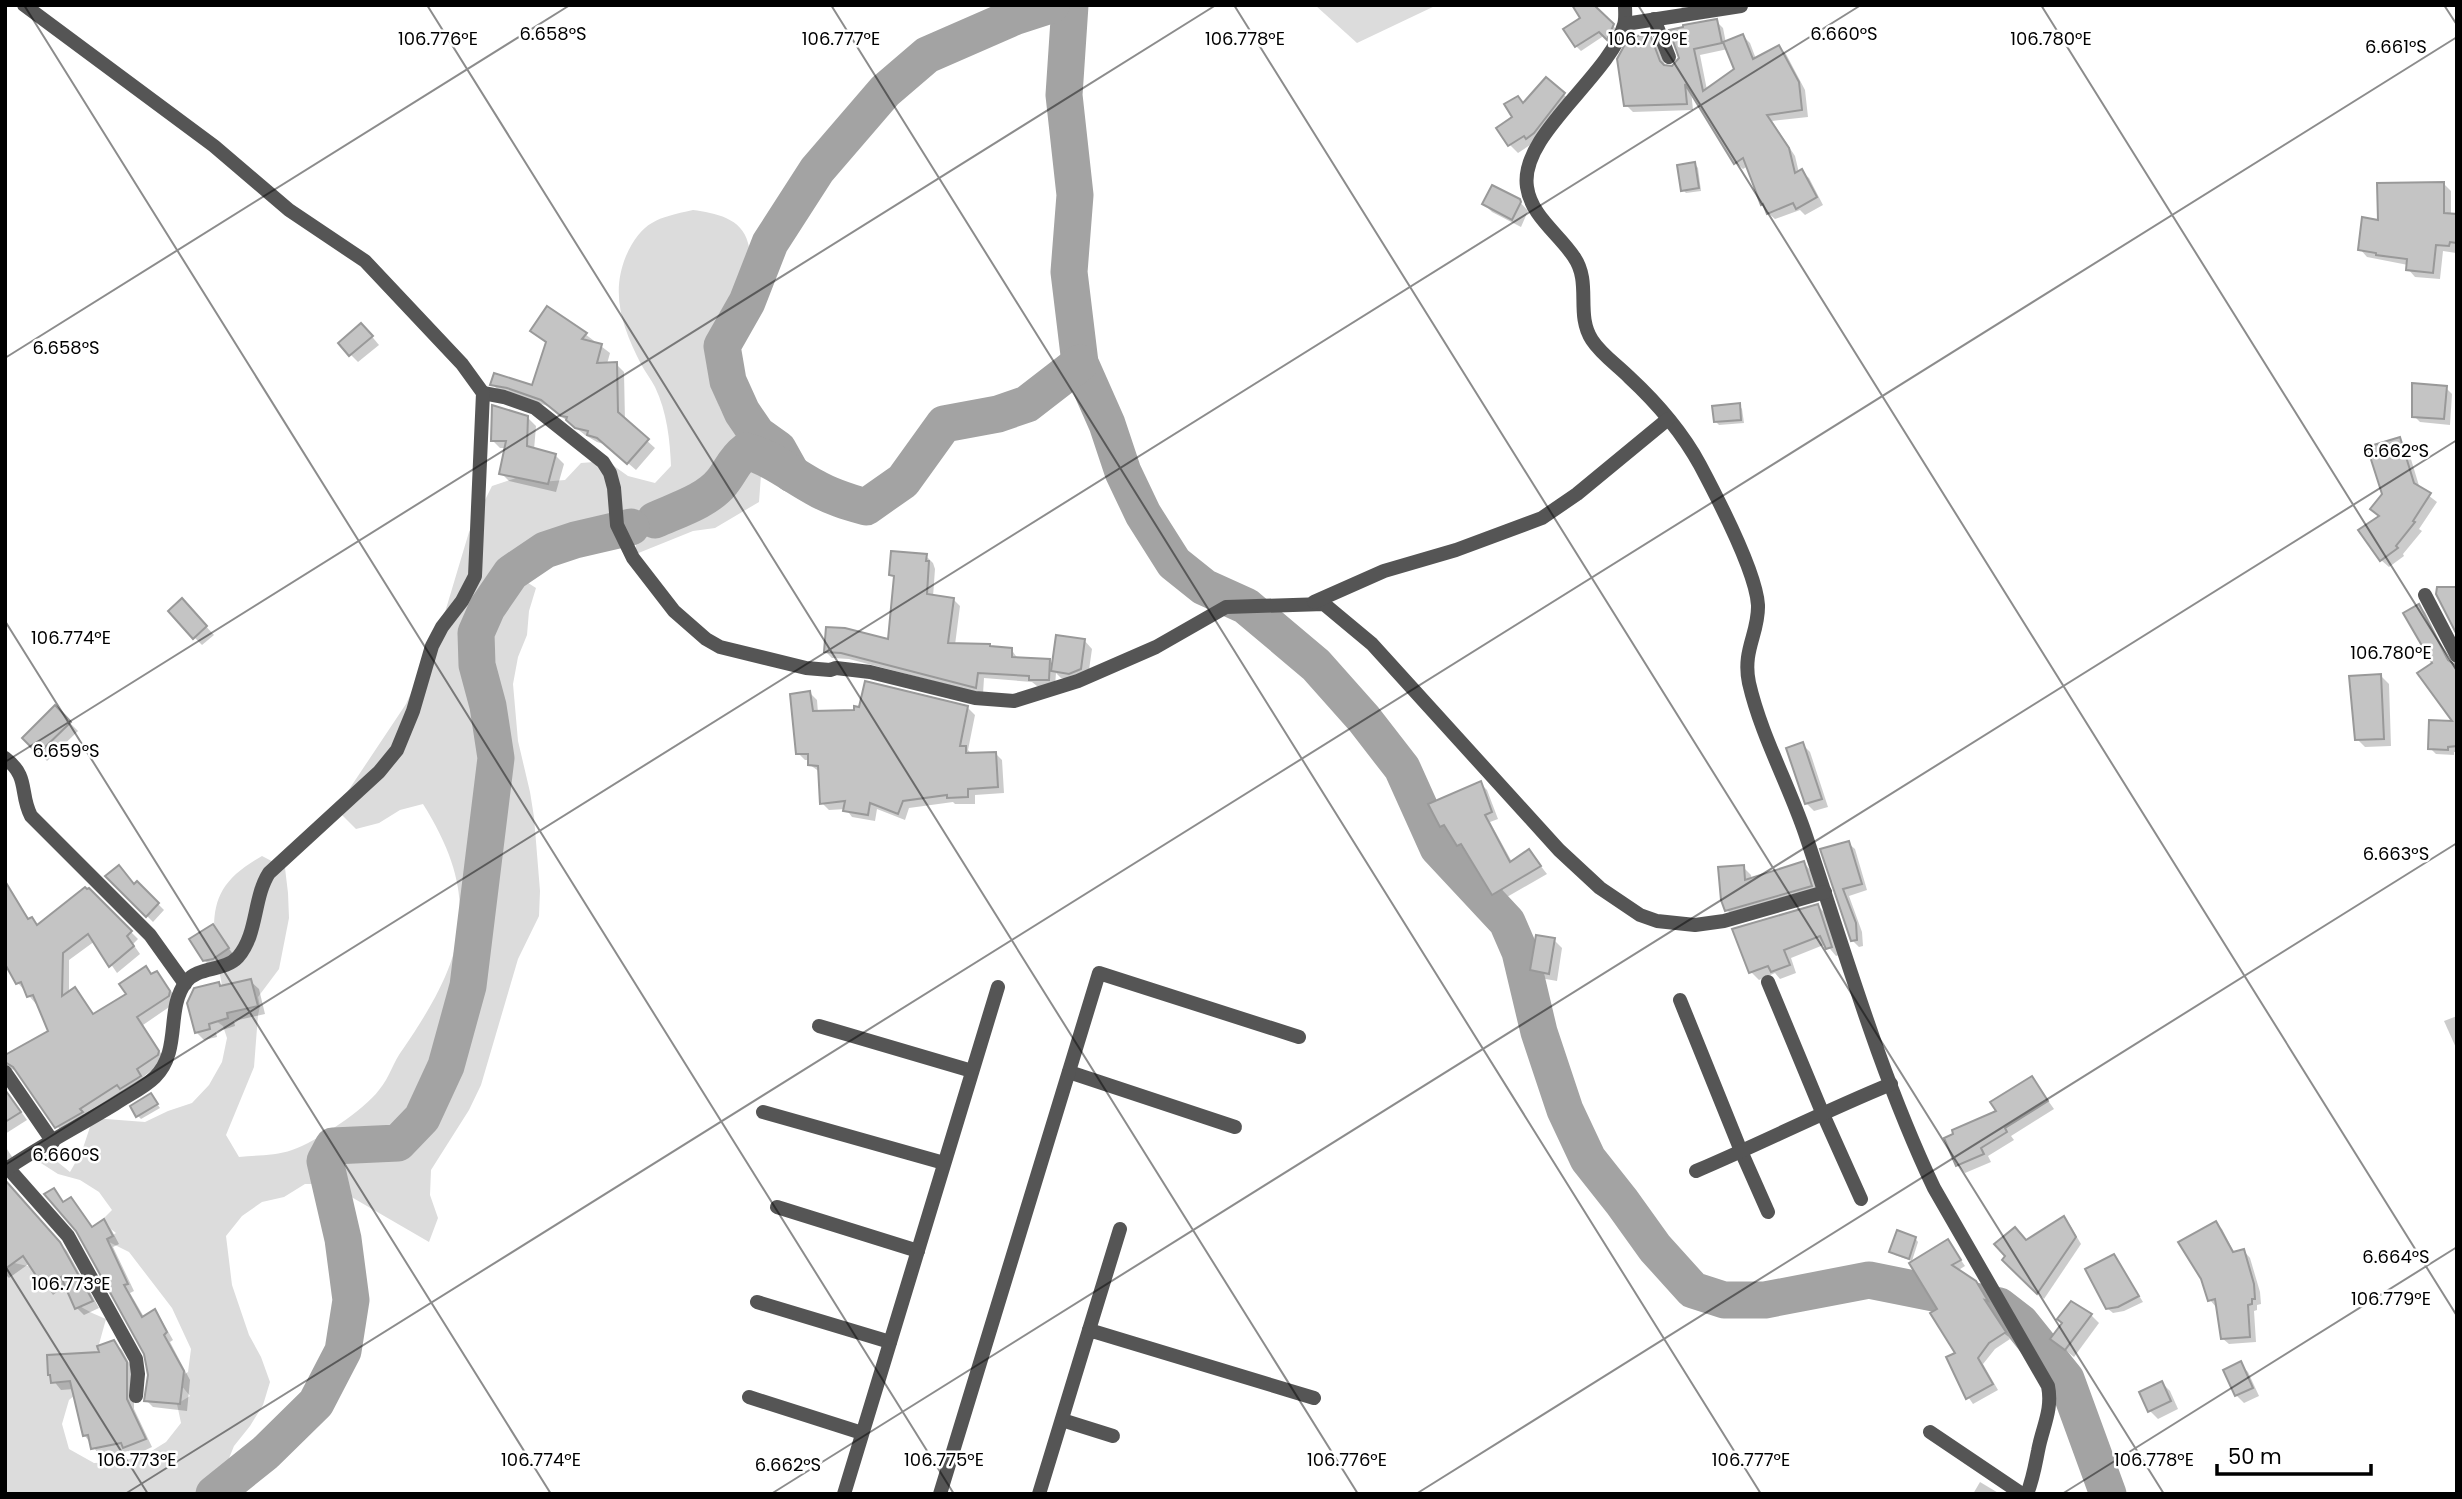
<svg xmlns="http://www.w3.org/2000/svg" width="2462" height="1499" font-family="Poppins,sans-serif">
<style>
.green{fill:#dcdcdc}
.shadow{fill:#0003;fill-rule:evenodd}
.lines{fill:none;stroke-linecap:round;stroke-linejoin:round}
.river{stroke:#a3a3a3;stroke-width:37}
.building{fill:#c4c4c4;stroke:#999;stroke-width:2}
.street{stroke:#555;stroke-width:14}
.ticks{fill:none;stroke:#000;stroke-width:2;stroke-opacity:0.45}
.ticks-label{font-size:18px;text-anchor:middle;fill:#000;stroke:#fff;stroke-width:5;stroke-linejoin:round;paint-order:stroke}
</style>
<rect width="100%" height="100%" fill="#fff"/>
<!-- green -->
<g class="green">
<polygon points="1315,5 1437,5 1357,43"/>
<path d="M693 210C715 213 742 218 748 243 759 280 717 310 712 346 711 353 714 361 714 368 716 405 717 412 745 438L746 451 761 475 759 502 715 528 693 531 636 554V525L623 528 602 521H579L562 539 511 572 536 588 529 611 527 635 518 657 513 684 518 741 530 792 534 817 540 891 539 916 518 959 481 1085 469 1110 431 1170 430 1195 438 1218 429 1242 329 1184H305L284 1197 262 1202 242 1216 226 1236 232 1285 249 1335 261 1357 270 1382 263 1405 250 1426 234 1446 225 1468 226 1494H5V1240L17 1250 14 1263 37 1268 40 1282 48 1286 63 1283C74 1306 83 1309 106 1319L88 1384 69 1400 62 1424 69 1449 94 1463 118 1462 145 1455 166 1442 181 1423 177 1404 190 1396 176 1379 188 1372 191 1349 172 1308 129 1252 105 1240 116 1233 101 1221 112 1210 99 1192 80 1180 58 1174 30 1156 49 1155 70 1172 82 1151 93 1118 145 1122 168 1111 192 1103 209 1085 222 1062 227 1038 223 1026 216 1021C218 1011 223 999 222 989 222 978 217 967 216 956 210 905 216 882 262 856L285 868 288 893 289 918 279 969 258 997 260 1006 258 1015 254 1067 226 1135 239 1157C256 1155 276 1156 292 1150 316 1142 364 1110 379 1090 390 1077 393 1062 403 1049 464 960 484 901 423 804L400 810 379 823 356 829 339 812 348 791 406 704 440 629 469 532 492 486 516 478 541 482 565 480 581 463 607 461 628 476 655 483 671 466C670 440 667 412 655 387 651 379 645 372 641 364 623 328 610 295 626 256 642 221 657 218 693 210Z"/>
</g>
<!-- shadow -->
<g class="shadow">
<polygon points="1574,5 1595,5 1593,6 1618,31 1612,42 1605,35 1581,51 1576,46 1582,18"/>
<polygon points="1679,5 1729,5 1685,11"/>
<path d="M1716 21 1723 28 1726 43 1743 36 1750 43 1756 59 1779 47 1786 54 1805 90 1808 117 1772 121 1795 156 1799 173 1802 172 1809 178 1823 205 1805 215 1800 210 1775 219 1768 213 1762 204 1748 166 1743 169 1736 163 1691 90 1693 110 1633 112 1626 105 1649 36 1656 43 1666 67 1673 68ZM1728 49 1736 70 1707 90 1700 55Z"/>
<polygon points="1546,79 1572,102 1533,143 1518,153 1510,145 1518,98 1524,104"/>
<polygon points="1695,164 1698,168 1701,191 1686,193 1683,190"/>
<polygon points="2444,184 2451,191 2451,215 2457,216 2457,249 2456,253 2443,251 2440,279 2415,277 2408,269 2408,265 2367,257 2360,249 2380,222"/>
<polygon points="1519,201 1528,211 1521,227 1492,212 1484,204"/>
<polygon points="532,330 585,334 610,353 607,364 616,364 624,372 625,421 655,448 636,470 607,445 597,442 585,435 548,406 500,392 492,384 533,387 548,343"/>
<polygon points="369,333 379,345 358,362 350,354"/>
<polygon points="2446,388 2452,394 2450,425 2420,422 2414,416"/>
<polygon points="1739,405 1742,409 1744,423 1719,425 1715,421"/>
<polygon points="527,417 536,426 534,450 556,456 564,464 556,492 509,481 501,473 506,448 500,448 492,440"/>
<polygon points="2399,439 2407,446 2420,489 2437,502 2419,529 2422,531 2403,554 2404,556 2389,567 2381,560 2381,517"/>
<polygon points="926,556 933,563 935,569 933,597 953,599 960,606 955,645 1011,649 1018,659 1049,660 1053,665 1084,640 1092,649 1088,677 1078,681 1061,678 1056,673 1055,686 1037,686 1032,682 984,678 983,694 849,659 832,658 825,651 890,642 896,580 891,574"/>
<polygon points="2419,606 2425,612 2450,661 2440,669 2457,691 2457,752 2454,752 2454,755 2436,754 2430,748 2456,722 2434,663"/>
<polygon points="190,609 214,635 202,645 194,637"/>
<polygon points="2381,676 2389,684 2391,746 2365,747 2357,739"/>
<polygon points="810,693 817,700 818,713 968,708 975,715 968,750 972,754 995,753 1002,760 1004,793 975,795 975,804 955,804 953,802 909,808 905,820 877,809 875,821 852,817 846,809 829,810 822,803 820,772 810,765 810,760 805,760 798,753"/>
<polygon points="55,708 78,731 47,761 24,738"/>
<polygon points="1802,744 1810,752 1828,807 1814,811 1806,803"/>
<polygon points="1480,783 1487,790 1498,819 1490,822 1512,862 1529,851 1547,874 1500,901 1493,894 1468,851 1465,852 1450,832 1448,833 1441,826"/>
<polygon points="1848,843 1855,849 1867,890 1849,896 1862,932 1863,946 1859,947 1852,940 1823,850"/>
<polygon points="1804,863 1812,872 1819,894 1735,918 1727,910 1743,867 1751,875 1752,880"/>
<polygon points="119,867 135,886 137,883 164,910 153,922 107,876"/>
<polygon points="89,890 138,939 133,944 140,954 117,973 95,941 69,960 69,993 74,989 95,1015 128,994 146,969 153,975 156,973 163,980 177,999 175,1003 143,1025 165,1060 143,1077 147,1084 63,1134 18,1071 11,1069 5,1074 5,1055 9,1055 51,1032 38,1003 36,1004 18,983 10,892 30,920 38,926"/>
<polygon points="1818,906 1826,914 1839,955 1836,956 1826,944 1791,958 1796,973 1780,979 1775,973 1759,980 1751,972"/>
<polygon points="213,926 235,957 213,969 204,960"/>
<polygon points="1554,940 1562,948 1557,981 1540,978 1532,970"/>
<polygon points="250,981 259,989 265,1014 234,1021 235,1026 216,1032 217,1037 204,1040 196,1032 218,984 222,988"/>
<polygon points="2457,1016 2457,1050 2444,1021"/>
<polygon points="2032,1078 2054,1109 2011,1136 2014,1140 1988,1156 1991,1162 1965,1173 1958,1165"/>
<polygon points="5,1089 27,1120 5,1134"/>
<polygon points="151,1095 160,1108 141,1119 138,1116"/>
<polygon points="5,1146 16,1163 5,1171"/>
<polygon points="5,1182 67,1251 99,1308 84,1315 77,1308 66,1285 53,1295 30,1263 9,1278 5,1274"/>
<polygon points="53,1190 65,1203 71,1199 93,1228 103,1222 111,1229 119,1244 113,1247 134,1291 130,1293 144,1317 154,1312 161,1319 173,1340 170,1342 190,1380 187,1411 153,1407 146,1400 149,1375 146,1354"/>
<polygon points="2064,1219 2070,1225 2081,1244 2044,1299 2004,1260 2026,1242"/>
<polygon points="2215,1223 2222,1229 2235,1254 2244,1251 2250,1258 2260,1292 2261,1304 2257,1305 2257,1310 2254,1311 2256,1342 2229,1344 2222,1338 2216,1307 2210,1300"/>
<polygon points="1915,1238 1918,1242 1912,1261 1895,1255 1891,1252"/>
<polygon points="1948,1241 1965,1266 1957,1271 1982,1289 1991,1305 1988,1305 2010,1339 1995,1349 1983,1364 1998,1390 1973,1404 1960,1385 1957,1353 1940,1309"/>
<polygon points="2114,1256 2143,1302 2124,1311 2113,1313 2107,1308"/>
<polygon points="2091,1315 2099,1323 2074,1357 2052,1339"/>
<polygon points="114,1342 122,1350 134,1372 134,1409 152,1447 133,1456 128,1451 101,1457 85,1436 74,1389 61,1390 49,1375 101,1353"/>
<polygon points="2240,1364 2248,1372 2259,1396 2244,1403 2236,1395"/>
<polygon points="2162,1383 2170,1391 2178,1409 2158,1419 2150,1411"/>
<polygon points="1980,1482 2000,1494 1973,1494"/>
</g>
<g class="lines">
<!-- river -->
<g class="river">
<polyline points="1070,5 1064,95 1075,195 1069,272 1080,363 1107,424 1123,472 1143,514 1174,563 1204,587 1246,606 1316,665 1364,719 1402,768 1438,848 1507,922 1520,952 1539,1032 1565,1110 1588,1159 1622,1202 1655,1248 1693,1290 1724,1300 1765,1300 1869,1280 1999,1306 2021,1323 2066,1379 2108,1494"/>
<polyline points="792,474 778,449 757,434 742,412 728,381 722,346 747,302 770,243 817,170 885,91 927,55 1014,17 1051,5"/>
<path d="M655 520C677 510 707 501 722 482 731 471 734 460 746 451 771 458 792 475 814 487 831 497 848 502 866 507L903 481 944 424 998 414 1027 404 1080 363"/>
<polyline points="214,1494 265,1453 316,1403 343,1351 351,1300 343,1239 325,1161 333,1146 398,1143 422,1118 446,1066 468,986 496,758 488,706 477,665 476,633 487,608 511,573 545,550 575,540 631,527"/>
</g>
</g>
<!-- building -->
<g class="building">
<polygon points="1572,5 1594,5 1614,24 1607,40 1599,32 1575,47 1563,29 1580,18"/>
<polygon points="1717,19 1722,43 1694,49 1703,91 1734,69 1723,42 1743,34 1753,59 1779,45 1799,82 1802,110 1767,115 1789,148 1795,173 1802,169 1817,197 1796,209 1793,203 1767,214 1763,204 1761,205 1743,158 1734,164 1685,84 1687,104 1624,106 1617,59 1629,37 1650,34 1660,61 1664,65 1672,66 1679,58 1669,30 1683,27 1683,25"/>
<polygon points="1546,77 1565,93 1534,133 1526,139 1524,136 1508,146 1496,128 1512,117 1504,104 1518,96 1523,103"/>
<polygon points="1695,162 1699,188 1681,191 1677,165"/>
<polygon points="2444,182 2444,213 2457,214 2457,243 2450,242 2449,246 2436,245 2433,273 2406,270 2407,259 2376,255 2376,253 2358,250 2362,217 2378,220 2377,183"/>
<polygon points="1492,185 1520,199 1521,202 1512,220 1482,204"/>
<polygon points="547,306 587,333 582,339 602,344 597,363 617,362 618,412 649,439 627,464 597,438 587,435 588,431 575,428 566,420 567,417 561,416 541,400 507,388 490,385 494,373 532,385 546,342 530,331"/>
<polygon points="361,323 373,336 349,356 338,343"/>
<polygon points="2412,383 2447,386 2444,419 2412,417"/>
<polygon points="1740,403 1741,420 1714,422 1712,406"/>
<polygon points="492,405 528,416 527,446 556,454 548,484 499,474 506,441 491,441"/>
<polygon points="2400,437 2414,483 2431,493 2413,521 2415,522 2396,546 2398,548 2380,561 2358,530 2379,516 2370,509 2382,494 2367,447"/>
<polygon points="891,551 927,554 926,561 929,561 927,594 954,598 948,643 990,644 990,646 1012,648 1012,657 1050,659 1049,680 1029,680 1029,676 978,673 976,688 841,653 824,652 826,627 845,628 888,639 894,576 889,575"/>
<polygon points="2437,587 2457,587 2457,635 2436,594"/>
<polygon points="182,598 207,626 193,639 168,611"/>
<polygon points="2419,604 2448,660 2457,666 2457,746 2448,747 2448,750 2428,749 2429,720 2452,721 2417,673 2432,663 2403,613"/>
<polygon points="1056,635 1085,639 1081,669 1069,674 1051,671"/>
<polygon points="2381,674 2384,739 2355,740 2349,676"/>
<polygon points="865,681 968,706 960,746 966,746 966,753 996,752 998,787 968,789 968,797 947,798 947,795 903,801 898,814 870,803 868,815 843,811 845,801 820,804 818,766 808,765 808,754 796,754 790,694 810,691 813,711 854,710 854,706 859,707"/>
<polygon points="55,705 71,722 38,754 22,738"/>
<polygon points="1803,742 1822,799 1805,804 1786,748"/>
<polygon points="1481,781 1492,812 1485,815 1510,862 1529,849 1541,866 1492,895 1461,844 1457,846 1444,825 1440,827 1428,804"/>
<polygon points="1849,841 1862,884 1843,889 1856,923 1857,940 1851,941 1820,849"/>
<polygon points="1804,861 1812,886 1725,911 1721,900 1718,867 1744,865 1745,880"/>
<polygon points="119,865 134,884 137,881 159,903 146,917 105,876"/>
<polygon points="5,881 28,919 32,917 37,925 85,887 87,889 89,888 132,931 127,936 134,946 109,967 88,934 63,953 62,996 75,987 93,1014 126,994 119,984 146,966 151,974 157,971 170,991 169,996 137,1017 159,1051 158,1055 137,1069 141,1076 120,1089 117,1085 80,1109 83,1112 55,1128 13,1067 5,1062 5,1055 48,1031 33,995 27,997 21,982 16,984 5,964"/>
<polygon points="1818,904 1832,947 1826,949 1820,936 1784,950 1790,965 1771,972 1768,966 1749,973 1732,929"/>
<polygon points="213,924 229,948 213,959 203,961 189,939"/>
<polygon points="1536,935 1555,938 1549,974 1530,970"/>
<polygon points="251,979 258,1006 227,1013 228,1018 209,1024 210,1029 195,1033 187,1003 194,988 219,982 220,986"/>
<polygon points="2032,1076 2048,1101 2005,1128 2007,1132 1981,1148 1984,1154 1956,1166 1944,1138 1953,1134 1952,1130 1996,1111 1990,1102"/>
<polygon points="6,1091 21,1112 5,1122 5,1092"/>
<polygon points="151,1093 158,1104 136,1117 130,1106"/>
<polygon points="5,1180 60,1242 93,1301 75,1309 61,1277 45,1289 23,1256 5,1269"/>
<polygon points="54,1188 63,1202 71,1197 92,1227 104,1219 113,1236 107,1239 128,1284 124,1285 142,1317 155,1309 167,1332 164,1335 184,1371 180,1404 144,1401 148,1375 144,1354 76,1231 44,1194"/>
<polygon points="2064,1216 2076,1237 2037,1294 2002,1260 2005,1256 1994,1244 2015,1227 2026,1240"/>
<polygon points="2216,1221 2233,1252 2244,1249 2254,1284 2255,1299 2252,1299 2252,1304 2248,1305 2250,1337 2221,1339 2215,1299 2208,1301 2201,1279 2178,1242"/>
<polygon points="1897,1230 1916,1237 1909,1259 1889,1252"/>
<polygon points="1948,1239 1961,1260 1952,1265 1976,1281 1988,1301 1985,1300 2006,1332 1989,1343 1978,1358 1993,1384 1966,1399 1946,1357 1955,1353 1930,1313 1937,1309 1909,1263"/>
<polygon points="2114,1254 2139,1296 2118,1307 2106,1309 2085,1269"/>
<polygon points="2071,1301 2092,1314 2065,1350 2050,1339 2062,1323 2057,1319"/>
<polygon points="114,1340 127,1362 127,1399 146,1439 123,1448 121,1443 91,1449 88,1435 83,1436 70,1381 51,1383 50,1375 48,1375 47,1355 99,1352 97,1346"/>
<polygon points="2241,1361 2253,1388 2235,1396 2223,1370"/>
<polygon points="2162,1381 2171,1401 2148,1412 2139,1392"/>
</g>
<g class="lines">
<!-- street -->
<g class="street">
<path d="M1625 5C1625 11 1626 19 1624 25 1609 77 1519 135 1527 187 1531 216 1559 234 1574 257 1592 283 1575 314 1592 340 1601 354 1617 365 1629 377 1656 402 1682 432 1700 465 1717 497 1756 571 1758 605 1759 633 1742 650 1749 683 1761 735 1788 783 1805 833 1845 952 1880 1074 1934 1188L2048 1386C2053 1410 2042 1428 2038 1451 2035 1466 2033 1479 2027 1494"/>
<polyline points="1654,19 1669,57"/>
<polyline points="1625,24 1741,6"/>
<polyline points="483,393 504,397 535,408 603,462 610,473 614,488 617,525 633,558 674,611 706,639 720,647 806,668 830,670 836,668 870,672 975,698 1014,701 1078,681 1156,647 1226,607 1324,604 1372,644 1559,850 1600,888 1640,915 1657,921 1695,925 1724,921 1825,892"/>
<polyline points="2425,595 2457,656"/>
<polyline points="1314,602 1384,571 1456,550 1542,518 1577,494 1668,419"/>
<path d="M5 758C30 777 19 793 31 816L150 935 185 984"/>
<polyline points="1768,982 1822,1112 1861,1199"/>
<polyline points="1680,1000 1741,1151 1768,1212"/>
<polyline points="819,1026 972,1071"/>
<polyline points="5,1072 53,1142"/>
<polyline points="1069,1072 1235,1127"/>
<polyline points="763,1112 944,1163"/>
<polyline points="8,1168 68,1236 136,1359 138,1374 136,1396"/>
<path d="M5 1170C40 1146 79 1126 115 1104 128 1095 144 1088 155 1077 182 1050 165 1009 186 982 198 966 224 972 238 957 258 934 253 898 269 873L379 772 397 750 413 711 432 646 442 627 462 601 475 576 483 393 462 364 365 261 289 210 214 146 24 5"/>
<path d="M1696 1171C1762 1143 1825 1111 1891 1084"/>
<polyline points="777,1207 918,1251"/>
<polyline points="757,1302 890,1342"/>
<polyline points="1089,1330 1120,1229"/>
<polyline points="749,1397 862,1433"/>
<polyline points="1062,1420 1113,1436"/>
<polyline points="1930,1432 2022,1494"/>
<polyline points="844,1494 998,987"/>
<polyline points="940,1494 1099,973 1299,1037"/>
<polyline points="1039,1494 1089,1330 1314,1398"/>
</g>
</g>
<!-- ticks -->
<path class="ticks" d="M24 5 954 1494M427 5 1358 1494M831 5 1761 1494M1234 5 2164 1494M1638 5 2457 1316M2041 5 2457 671M2444 5 2457 25M5 358 570 5M5 621 551 1494M5 762 1216 5M5 1165 1861 5M5 1266 148 1494M125 1494 2457 37M771 1494 2457 440M1416 1494 2457 843M2062 1494 2457 1247"/>
<g class="ticks-label">
<text x="553" y="40">6.658°S</text>
<text x="1844" y="40">6.660°S</text>
<text x="2051" y="45">106.780°E</text>
<text x="438" y="45">106.776°E</text>
<text x="841" y="45">106.777°E</text>
<text x="1245" y="45">106.778°E</text>
<text x="1648" y="45">106.779°E</text>
<text x="2396" y="53">6.661°S</text>
<text x="66" y="354">6.658°S</text>
<text x="2396" y="457">6.662°S</text>
<text x="71" y="644">106.774°E</text>
<text x="2391" y="659">106.780°E</text>
<text x="66" y="757">6.659°S</text>
<text x="2396" y="860">6.663°S</text>
<text x="66" y="1161">6.660°S</text>
<text x="2396" y="1263">6.664°S</text>
<text x="71" y="1290">106.773°E</text>
<text x="2391" y="1305">106.779°E</text>
<text x="137" y="1466">106.773°E</text>
<text x="541" y="1466">106.774°E</text>
<text x="944" y="1466">106.775°E</text>
<text x="1347" y="1466">106.776°E</text>
<text x="1751" y="1466">106.777°E</text>
<text x="2154" y="1466">106.778°E</text>
<text x="788" y="1471">6.662°S</text>
</g>
<!-- border -->
<rect width="2462" height="1499" fill="none" stroke="#000000" stroke-width="14"/>
<!-- scale -->
<path d="M2217 1464v10h154v-10" fill="none" stroke="#000000" stroke-width="3.5"/>
<text x="2228" y="1464" font-size="21" fill="#000000" stroke="#ffffff" stroke-width="5" paint-order="stroke">50 m</text>
</svg>
